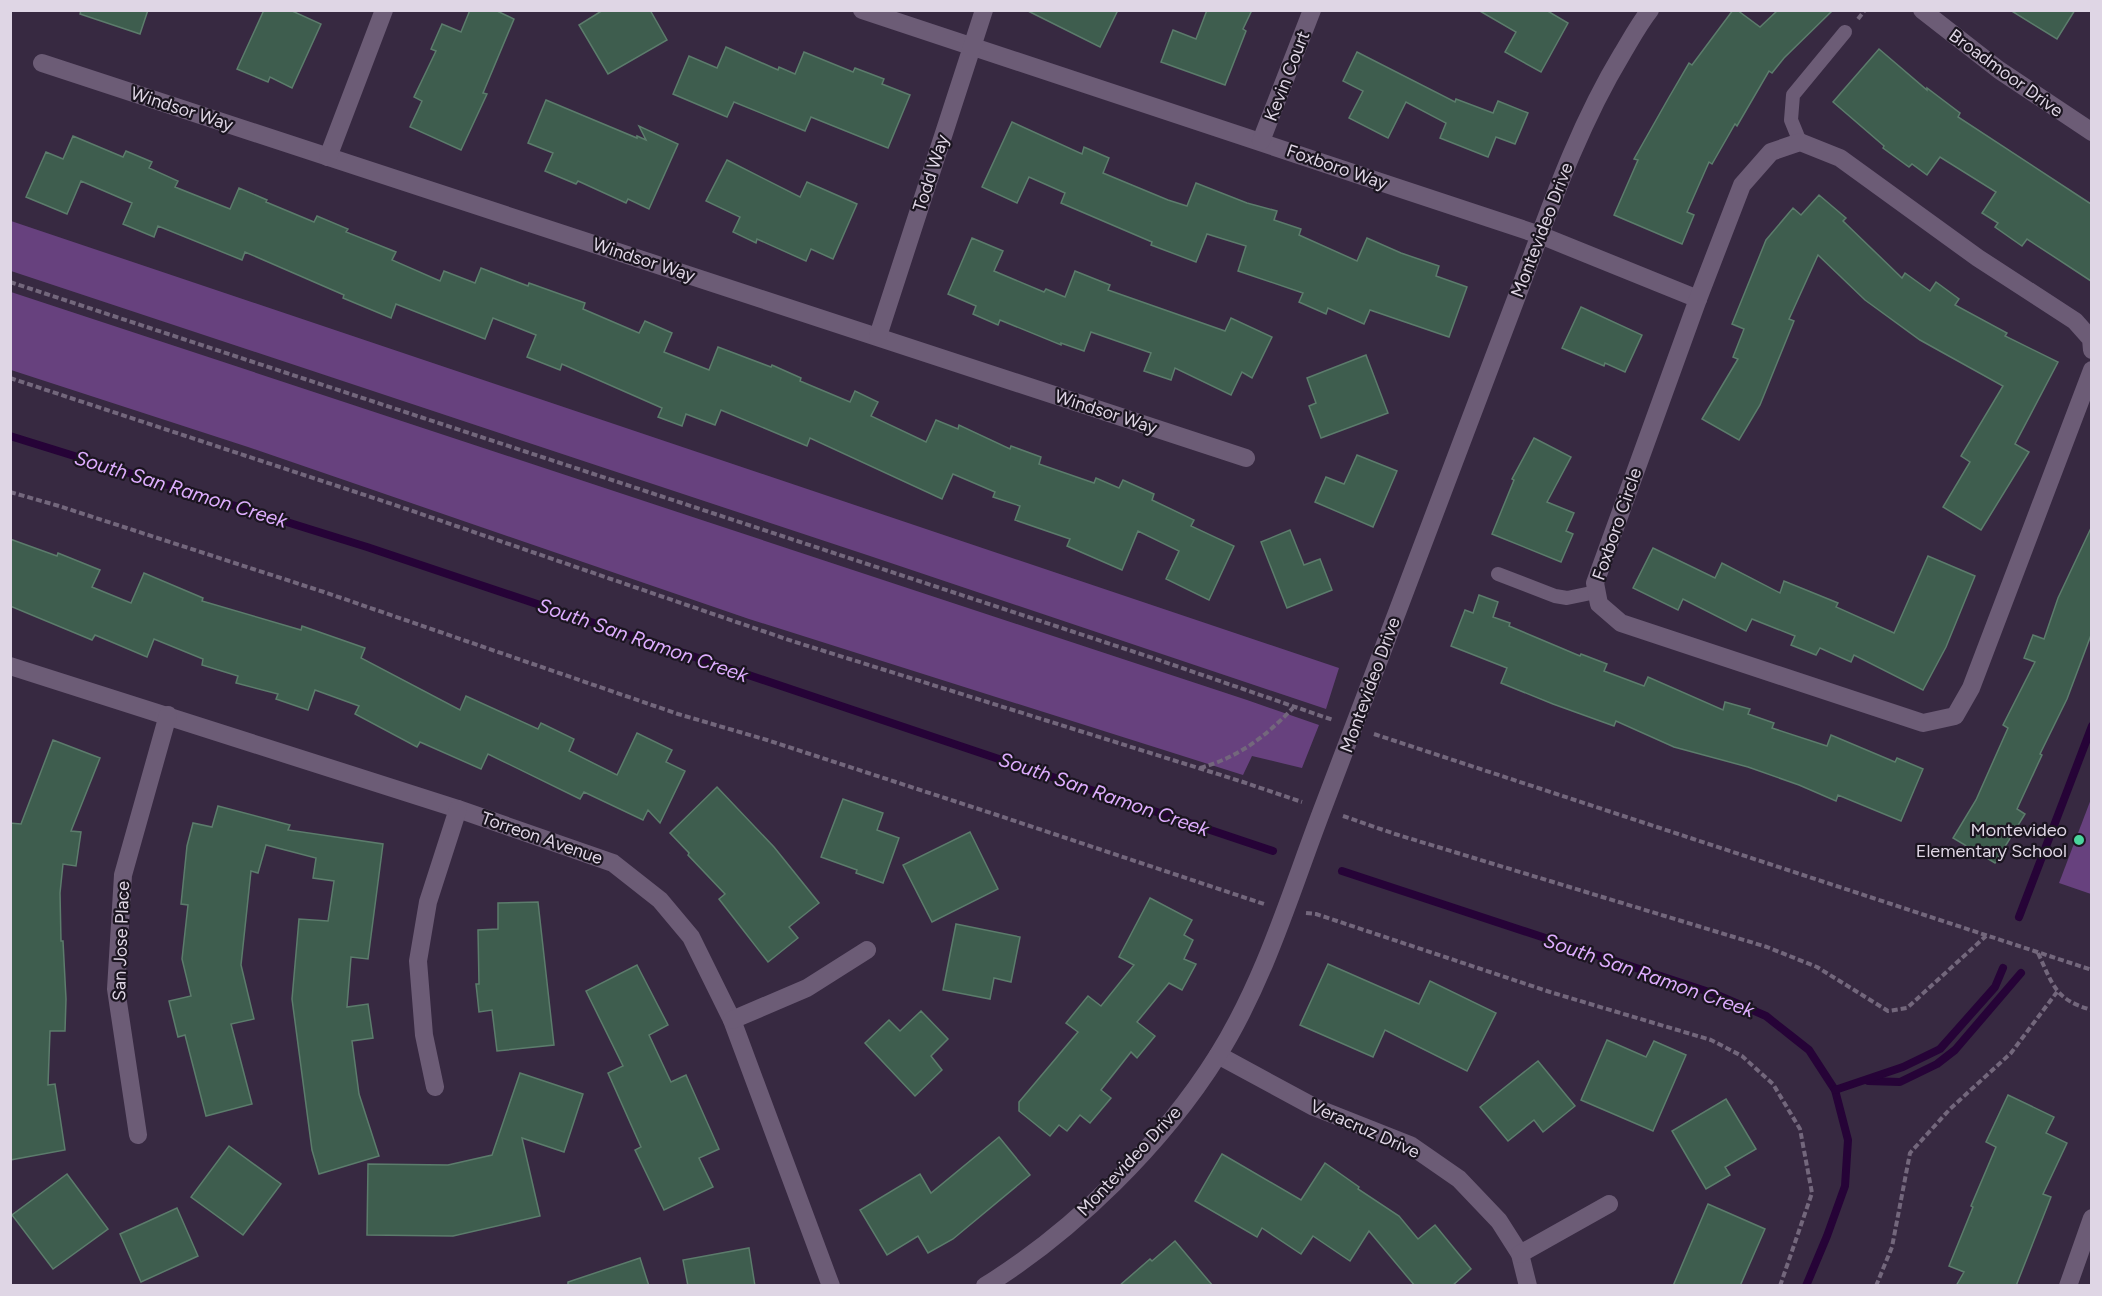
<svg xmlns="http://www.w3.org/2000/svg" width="2102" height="1296" font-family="Figtree,sans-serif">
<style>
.grass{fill:#67417e}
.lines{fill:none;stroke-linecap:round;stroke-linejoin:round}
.stream{stroke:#260337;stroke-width:8}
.building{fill:#3e5d4e;stroke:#5c7c6c;stroke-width:1.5}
.path{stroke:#73677c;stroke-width:4;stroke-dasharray:6 3;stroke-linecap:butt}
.service{stroke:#6c5c76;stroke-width:14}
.minor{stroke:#6c5c76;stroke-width:18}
.tertiary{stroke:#6c5c76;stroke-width:18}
.poi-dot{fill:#4ad49c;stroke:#1b1520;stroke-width:2}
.labels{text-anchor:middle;stroke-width:4.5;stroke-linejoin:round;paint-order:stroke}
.street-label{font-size:18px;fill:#dfd6e5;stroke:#1b1520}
.poi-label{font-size:18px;fill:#dfd6e5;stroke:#1b1520;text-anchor:end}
.water-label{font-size:20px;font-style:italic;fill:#deadfe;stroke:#1b1520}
</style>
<rect width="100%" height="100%" fill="#372941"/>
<!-- grass -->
<g class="grass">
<polygon points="11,221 1339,668 1326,709 870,556 11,271"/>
<polygon points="11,292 1247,700 1319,725 1302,768 1252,756 1243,775 749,619 248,447 11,370"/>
<polygon points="2091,799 2091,894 2059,883"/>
</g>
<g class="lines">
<!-- stream -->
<g class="stream">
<polyline points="10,436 367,547 1273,851"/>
<polyline points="1342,871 1715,994 1766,1016 1790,1035 1809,1050 1835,1090 1848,1140 1845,1186 1827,1236 1806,1286"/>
<polyline points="2019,917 2092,726"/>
<polyline points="1868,1081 1900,1082 1937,1064 1955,1050 2021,973"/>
<polyline points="1835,1090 1903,1067 1940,1049 1995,987 2003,968"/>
</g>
</g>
<!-- building -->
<g class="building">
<polygon points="81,10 148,10 140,34 80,14"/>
<polygon points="264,10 290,10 321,24 292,88 270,77 268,82 237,69"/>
<polygon points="470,10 495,10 514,19 483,93 487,94 461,150 410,127 422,101 414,97 436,51 431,49 442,24 461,32"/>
<polygon points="603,10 650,10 667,40 608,74 579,25"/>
<polygon points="1026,10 1118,10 1100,47"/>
<polygon points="1207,10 1252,10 1243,29 1246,31 1225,85 1161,62 1173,30 1196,39"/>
<polygon points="1478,10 1546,10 1568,23 1541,72 1505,52 1516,32"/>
<polygon points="1733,10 1737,10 1760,27 1778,10 1833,10 1784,58 1772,73 1769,71 1737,126 1735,124 1712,164 1709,162 1687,212 1694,215 1682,244 1614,215 1638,160 1634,159 1668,99 1689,63 1692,65"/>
<polygon points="2010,10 2075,10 2057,39"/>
<polygon points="726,47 778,70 779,67 795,74 804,52 853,72 855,68 884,79 882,84 910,95 888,148 811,117 805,131 734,102 727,117 673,94 689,56 717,68"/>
<polygon points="1879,49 1927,90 1927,88 1960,113 1958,117 2091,204 2091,281 2027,239 2022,246 1995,227 1998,223 1982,213 1996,192 1940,157 1927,175 1912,164 1909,167 1883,148 1884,146 1833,102"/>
<polygon points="1357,52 1455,102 1456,99 1493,113 1498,101 1528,113 1515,144 1496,137 1488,157 1440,138 1446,123 1406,102 1388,138 1349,118 1363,91 1343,81"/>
<polygon points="546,100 637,138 637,136 646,140 639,126 678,144 649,209 628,199 626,203 578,181 576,184 545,171 553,153 528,143"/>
<polygon points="1012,122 1082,154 1084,147 1109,158 1103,173 1168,200 1187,206 1196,183 1247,203 1277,211 1274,220 1301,229 1299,235 1357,261 1367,238 1401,253 1439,266 1436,276 1467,287 1449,337 1370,310 1364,324 1328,308 1326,314 1299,302 1303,293 1238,271 1246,246 1207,234 1196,262 1151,245 1152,242 1061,203 1065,193 1029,177 1017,203 982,187"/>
<polygon points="73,136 123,157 126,151 152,162 149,168 178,181 175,187 230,209 239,188 267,200 266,202 314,222 317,216 348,229 346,232 396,252 392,260 440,281 444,271 475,283 481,268 528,286 529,283 585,303 583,309 639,333 645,321 672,333 664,352 709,370 718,347 771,367 772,365 801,378 800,381 850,402 855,391 878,402 871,416 926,442 936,420 958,429 959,425 1010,449 1011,446 1041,457 1039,464 1094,483 1096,478 1119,488 1123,480 1154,494 1152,500 1194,520 1191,526 1234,546 1209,600 1166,579 1179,551 1138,531 1122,570 1067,546 1070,539 1015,520 1020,506 993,497 995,492 953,474 942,499 810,438 807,446 721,410 715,425 686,414 682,426 658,417 662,408 562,364 560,370 527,357 536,335 493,318 485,339 396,304 391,318 343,298 344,295 245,252 242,260 158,226 154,237 123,224 132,203 81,181 67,214 26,197 46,152 63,159"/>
<polygon points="727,160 800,197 807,182 857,204 833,259 811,249 806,261 757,239 756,243 733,232 740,217 706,201"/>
<polygon points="1819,195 1846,218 1843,221 1902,278 1905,273 1930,291 1936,282 1959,299 1955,305 2007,333 2005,336 2058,362 2015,444 2029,452 1981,530 1943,507 1970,462 1961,456 2003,386 1920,340 1865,300 1818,255 1789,319 1794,321 1760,405 1739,440 1702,419 1738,359 1733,357 1744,329 1732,324 1766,240 1793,208 1801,215"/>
<polygon points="972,238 1003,251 994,271 1044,292 1046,289 1065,297 1075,271 1110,285 1108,290 1225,331 1231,318 1272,337 1252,378 1242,372 1231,395 1175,368 1171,380 1144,371 1151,353 1091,332 1084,351 1061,343 1061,345 1000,320 998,325 973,314 976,306 948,294"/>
<polygon points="1581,307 1642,335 1625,372 1605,363 1604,366 1562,348"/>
<polygon points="1366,355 1388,413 1321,438 1309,406 1316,403 1307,378"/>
<polygon points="1534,438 1571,457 1547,502 1574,513 1566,531 1573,534 1561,562 1492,534 1514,480 1512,479"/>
<polygon points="1357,455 1397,471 1373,527 1315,502 1326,477 1344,484"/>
<polygon points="2091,528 2091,635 2067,699 2040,754 2042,755 2017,809 2025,814 1995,863 1953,838 1976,800 2008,728 2003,725 2035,662 2024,658 2033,635 2044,639 2058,598"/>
<polygon points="1290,530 1304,565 1320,559 1332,590 1287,608 1261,542"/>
<polygon points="10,539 57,556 58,553 100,570 92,587 131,603 144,573 203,598 202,601 301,630 302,626 365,648 361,658 460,710 466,696 538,729 541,723 574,739 569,751 617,775 637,733 672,750 666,762 685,771 660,823 648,810 643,820 584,792 580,799 488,754 481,769 420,742 417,747 355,714 359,706 315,690 308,710 276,699 278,694 236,683 238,676 202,665 203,659 154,639 147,657 95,635 92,640 10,606"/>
<polygon points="1653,548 1715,578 1722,563 1780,593 1784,581 1838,603 1836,607 1894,633 1928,556 1975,576 1946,647 1923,690 1854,655 1851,662 1820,648 1816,655 1791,645 1795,636 1752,619 1746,631 1683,599 1678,610 1633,588"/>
<polygon points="1479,595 1498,602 1493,617 1510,623 1509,626 1580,656 1581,654 1607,664 1604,671 1644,686 1648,677 1723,710 1725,702 1750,709 1748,714 1774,723 1772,728 1827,746 1831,735 1895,762 1897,758 1923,769 1901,821 1838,795 1836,801 1799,785 1748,767 1674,747 1616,721 1614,726 1553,704 1501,683 1507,668 1451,646 1465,610 1473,613"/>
<polygon points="53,740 100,758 71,831 81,832 76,866 63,864 60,893 61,941 63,941 66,999 65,1031 50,1031 48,1085 55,1084 65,1150 10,1160 10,823 21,824"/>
<polygon points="717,787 774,847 819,903 789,927 798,938 768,962 719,899 725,894 688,855 689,853 670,833"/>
<polygon points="843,799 883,813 877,830 899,838 883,883 856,873 857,870 821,857"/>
<polygon points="218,806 290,825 288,830 383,844 368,959 351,957 347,1007 368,1004 373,1038 352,1041 359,1094 379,1156 319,1174 312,1150 292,999 299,919 328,921 334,881 313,878 316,858 266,845 258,873 251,871 241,965 254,1019 231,1024 252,1104 206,1116 185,1035 178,1037 169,1001 191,996 182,959 188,905 181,904 187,846 193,823 212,827"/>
<polygon points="970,832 998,889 932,922 903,865"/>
<polygon points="1150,898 1192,920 1184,935 1193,940 1184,959 1196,964 1182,990 1169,983 1137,1022 1155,1036 1137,1058 1131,1052 1101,1090 1111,1098 1090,1123 1080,1115 1067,1131 1059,1125 1050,1136 1019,1111 1019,1102 1078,1032 1066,1023 1088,996 1101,1006 1134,965 1119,957"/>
<polygon points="538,902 554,1045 497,1051 492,1010 479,1012 476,984 479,984 478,930 498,929 498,903"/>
<polygon points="956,924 1020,937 1011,982 994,978 990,999 943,990"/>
<polygon points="1328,964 1419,1004 1430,981 1496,1013 1467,1071 1385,1030 1373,1057 1300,1025"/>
<polygon points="637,965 668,1025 649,1035 671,1082 686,1075 719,1149 699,1158 713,1187 664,1210 635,1150 641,1147 608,1073 623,1066 586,991"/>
<polygon points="921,1011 948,1039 931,1056 942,1070 915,1096 865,1043 889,1020 900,1031"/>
<polygon points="1607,1040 1646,1057 1654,1041 1686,1055 1653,1131 1581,1100"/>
<polygon points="1538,1061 1575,1106 1543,1132 1534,1120 1508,1141 1480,1107"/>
<polygon points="520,1073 583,1094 564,1152 522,1138 540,1216 453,1236 367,1235 368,1164 448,1165 492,1155"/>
<polygon points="2008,1095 2054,1117 2046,1133 2067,1143 2043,1194 2051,1197 2016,1286 1956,1286 1964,1272 1949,1266 1973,1207 1971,1206 1996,1147 1986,1142"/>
<polygon points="1726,1099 1756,1149 1725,1167 1730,1175 1706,1189 1672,1131"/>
<polygon points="999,1137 1030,1175 953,1239 928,1253 918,1236 887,1255 860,1210 920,1174 931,1193"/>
<polygon points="229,1146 281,1184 243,1235 191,1197"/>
<polygon points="1222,1154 1301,1200 1325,1163 1359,1187 1358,1189 1399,1216 1418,1239 1435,1225 1471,1269 1452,1286 1415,1286 1369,1231 1350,1261 1313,1236 1301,1254 1262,1228 1257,1237 1195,1201"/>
<polygon points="67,1174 108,1229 53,1269 12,1215"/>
<polygon points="1708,1204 1765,1229 1740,1286 1673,1286"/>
<polygon points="177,1208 198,1256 141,1282 120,1234"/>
<polygon points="1175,1241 1213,1286 1119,1286 1150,1259 1152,1261"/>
<polygon points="749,1248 755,1286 688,1286 683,1260"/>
<polygon points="640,1258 649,1286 568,1286 568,1282"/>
</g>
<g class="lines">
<!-- path -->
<g class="path">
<polyline points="1858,19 1865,10"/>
<polyline points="10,282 1153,658 1333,720"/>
<polyline points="10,378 392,504 792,641 1240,781 1302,802"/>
<polyline points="10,492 59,506 324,592 678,714 767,740 994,814 1264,904"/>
<polyline points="1374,734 2092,970"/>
<path d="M1200 768C1239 757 1265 737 1293 708"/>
<polyline points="1343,816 1395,834 1767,947 1817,967 1888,1011 1907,1008 1986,936"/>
<polyline points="1306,913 1316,914 1550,992 1711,1040 1742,1056 1773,1084 1800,1129 1812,1193 1780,1286"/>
<path d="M2038 953C2053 985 2055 1000 2092 1010"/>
<polyline points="1876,1286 1892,1247 1910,1153 1950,1109 2011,1053 2057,992"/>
</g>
<!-- service -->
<g class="service">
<polyline points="1800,142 1791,120 1793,95 1845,32"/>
<polyline points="1498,574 1555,596 1567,598 1596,592"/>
</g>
<!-- minor -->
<g class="minor">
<polyline points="862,10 1540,235 1698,299"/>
<polyline points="1922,10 1999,70 2092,132"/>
<polyline points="42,63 1246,458"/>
<polyline points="1261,141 1312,10"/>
<polyline points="328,157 384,10"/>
<polyline points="878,336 984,10"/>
<polyline points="2092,350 2091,339 2075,321 1978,258 1840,158 1800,142 1771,152 1742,185 1698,299 1595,583 1599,604 1621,623 1923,723 1955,716 1971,688 2092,370"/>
<polyline points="10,666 458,809 613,863 660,900 691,937 732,1020 831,1286"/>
<polyline points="732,1020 807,988 867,950"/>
<polyline points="1218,1055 1314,1107 1410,1145 1459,1179 1499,1221 1520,1254 1528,1286"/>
<polyline points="435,1087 424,1035 418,961 428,902 458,809"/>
<polyline points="138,1135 116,989 123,875 168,715"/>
<polyline points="1520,1254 1609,1204"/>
<polyline points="2068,1286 2092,1218"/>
</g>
<!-- tertiary -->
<path class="tertiary" d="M985 1286C1074 1231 1163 1143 1218 1055 1266 978 1292 888 1324 805 1389 636 1452 466 1517 296 1548 214 1576 130 1622 54 1631 39 1639 24 1650 10"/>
</g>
<!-- markers -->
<circle class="poi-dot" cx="2079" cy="840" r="6"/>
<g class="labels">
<!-- street labels -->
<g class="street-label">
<text transform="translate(2006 73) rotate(36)" y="6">Broadmoor Drive</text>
<text transform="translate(1287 76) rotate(-69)" y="6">Kevin Court</text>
<text transform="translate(182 109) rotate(18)" y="6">Windsor Way</text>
<text transform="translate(1337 167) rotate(19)" y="6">Foxboro Way</text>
<text transform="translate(931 173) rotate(-72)" y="6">Todd Way</text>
<text transform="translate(1542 230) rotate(-69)" y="6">Montevideo Drive</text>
<text transform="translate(644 260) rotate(18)" y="6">Windsor Way</text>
<text transform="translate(1106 412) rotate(18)" y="6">Windsor Way</text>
<text transform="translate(1617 524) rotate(-71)" y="6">Foxboro Circle</text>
<text transform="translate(1370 685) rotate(-70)" y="6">Montevideo Drive</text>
<text transform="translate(542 838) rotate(19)" y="6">Torreon Avenue</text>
<text transform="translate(121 941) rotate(-88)" y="6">San Jose Place</text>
<text transform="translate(1365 1129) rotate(24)" y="6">Veracruz Drive</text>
<text transform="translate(1129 1161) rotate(-47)" y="6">Montevideo Drive</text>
</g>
<!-- poi labels -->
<g class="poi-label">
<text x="2067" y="836">Montevideo<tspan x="2067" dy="21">Elementary School</tspan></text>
</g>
<!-- water labels -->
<g class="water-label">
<text transform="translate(181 489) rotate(17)" y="7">South San Ramon Creek</text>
<text transform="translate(643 640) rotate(19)" y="7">South San Ramon Creek</text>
<text transform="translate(1104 794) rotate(19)" y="7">South San Ramon Creek</text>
<text transform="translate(1649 975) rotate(19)" y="7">South San Ramon Creek</text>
</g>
</g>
<!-- border -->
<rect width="2102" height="1296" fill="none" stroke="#dfd6e5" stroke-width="24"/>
</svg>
